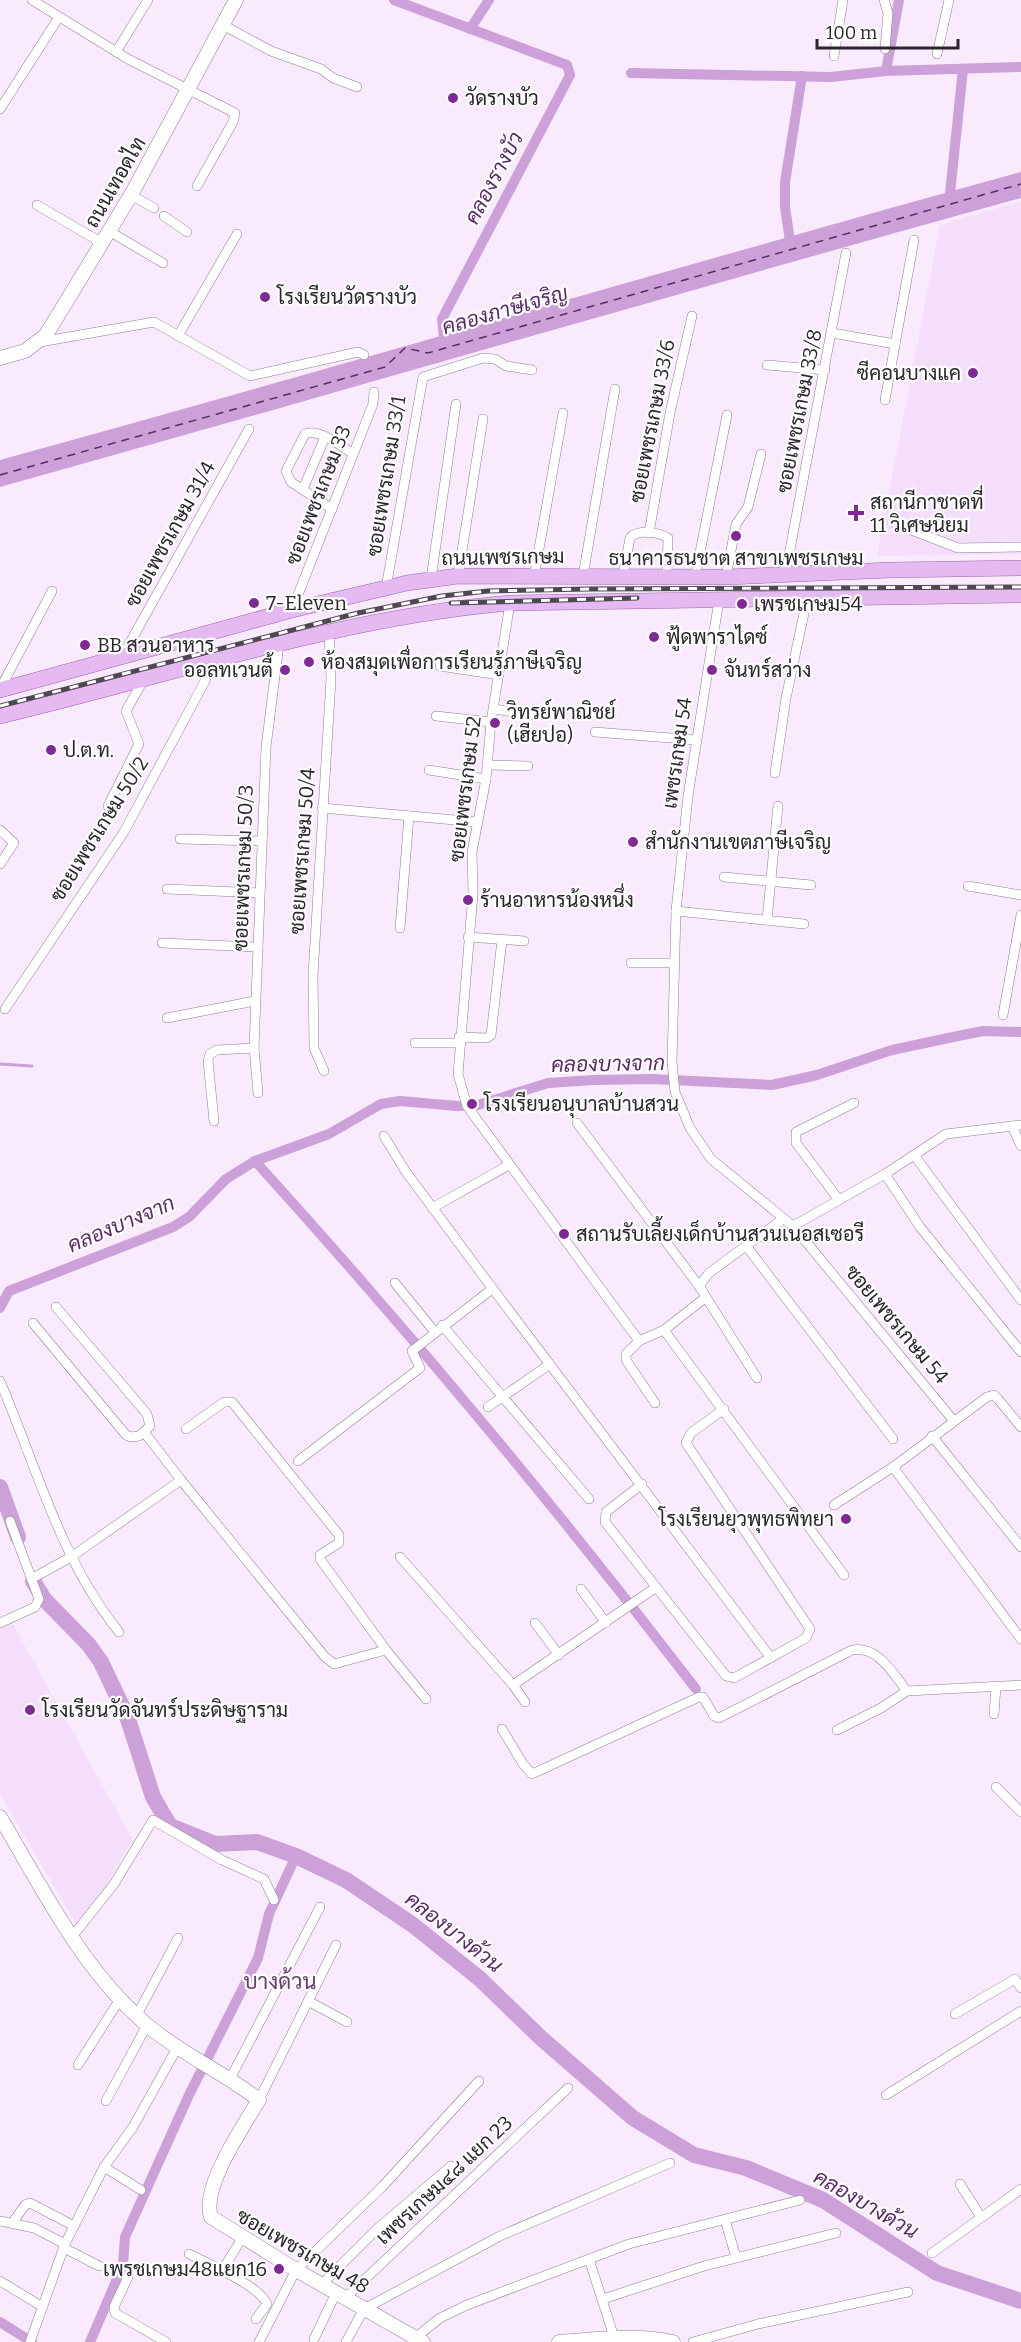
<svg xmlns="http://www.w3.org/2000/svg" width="1021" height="2342" font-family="Bitter,Sarabun,serif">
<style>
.built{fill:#f5defb}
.water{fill:#cca0d9}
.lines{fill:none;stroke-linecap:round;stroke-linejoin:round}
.stream{stroke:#cca0d9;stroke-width:3}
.canal{stroke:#cca0d9;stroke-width:10}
.river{stroke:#cca0d9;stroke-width:16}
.ferry{stroke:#5d286b;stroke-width:1.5;stroke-dasharray:8 6;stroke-linecap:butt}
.street-casing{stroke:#8d7e92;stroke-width:10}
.secondary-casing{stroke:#8d7e92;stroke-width:15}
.primary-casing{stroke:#9967a7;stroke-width:16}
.street{stroke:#fff;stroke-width:9}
.secondary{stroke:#fff;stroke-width:14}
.primary{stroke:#e5b9f1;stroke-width:15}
.rail-casing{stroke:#4f4852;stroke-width:5}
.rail{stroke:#fefefe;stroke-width:3;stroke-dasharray:9;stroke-linecap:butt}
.poi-dot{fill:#802896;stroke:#fefefe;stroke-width:2}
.labels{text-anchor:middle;stroke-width:4.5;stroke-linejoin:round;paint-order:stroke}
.poi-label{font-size:20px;fill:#2b252d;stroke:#fefefe;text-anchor:start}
.street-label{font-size:20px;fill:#2b252d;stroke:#fefefe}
.water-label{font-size:21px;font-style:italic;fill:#5d286b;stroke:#fefefe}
.quarter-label{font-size:22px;fill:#683d74;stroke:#fefefe}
</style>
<rect width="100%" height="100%" fill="#f9ebfd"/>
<!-- built -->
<g class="built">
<polygon points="1021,201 1021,554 877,556 940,225"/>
<polygon points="11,1621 132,1839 81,1932 0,1794 0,1626"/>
</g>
<!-- water -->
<path class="water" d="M1021 172V198C680 292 341 392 0 487V460C341 366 680 266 1021 172Z"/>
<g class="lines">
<!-- stream -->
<polyline class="stream" points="0,1064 32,1066"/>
<!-- canal -->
<g class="canal">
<polyline points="394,0 567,65 570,75 442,319 445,347"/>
<polyline points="470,29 489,0"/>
<polyline points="886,71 899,0"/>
<polyline points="631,73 831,77 886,71 1021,67"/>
<polyline points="949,203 963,69"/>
<polyline points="791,248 785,207 785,182 802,76"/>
<path d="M255 1161C409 1331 556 1507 696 1689"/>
<polyline points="0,1308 9,1291 173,1227 189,1217 226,1179 255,1161 329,1134 381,1104 400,1101 457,1106 478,1105 548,1083 594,1080 652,1079 772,1085 817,1075 892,1050 958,1036 983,1031 1021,1032"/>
<polyline points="0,2322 32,2342"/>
<polyline points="90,2342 123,2265 125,2237 189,2095 258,1958 269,1914 296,1856"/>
</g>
<!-- river -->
<g class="river">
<polyline points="0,1487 18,1537"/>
<polyline points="33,1581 44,1599 89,1645 101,1662 128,1719 153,1797 170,1826 215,1844 257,1842 296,1856 346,1880 413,1925 480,1979 541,2038 633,2118 694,2155 746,2168 823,2200 937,2273 1021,2301"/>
</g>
<!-- ferry -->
<polyline class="ferry" points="0,475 385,367 405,348 428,353 1021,184"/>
<!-- street casing -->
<g class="street-casing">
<g id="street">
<polyline points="32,0 128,59 235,113 233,122 197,186"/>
<polyline points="884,0 888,13 885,49"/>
<polyline points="223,25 271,51 321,69 333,78 357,87"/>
<polyline points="116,52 148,0"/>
<polyline points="937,54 949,0"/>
<polyline points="834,56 843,0"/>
<polyline points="0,109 59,17"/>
<polyline points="131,195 154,208"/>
<polyline points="37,205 102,243"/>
<polyline points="164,216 187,232"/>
<polyline points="109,231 163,263"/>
<polyline points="832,333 895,344"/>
<polyline points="178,336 237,234"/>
<polyline points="40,342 154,322 250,376 358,352 364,355"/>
<polyline points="767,365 825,370"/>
<polyline points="885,400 914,240"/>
<polyline points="303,489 325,437"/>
<path d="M332 509 291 482 286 471 305 434C319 428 341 446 353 454"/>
<polyline points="896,524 958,548 1021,547"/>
<polyline points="649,533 670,413 692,316"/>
<path d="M623 575 630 538C637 529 659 532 668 538L667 576"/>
<polyline points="458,576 483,419"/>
<polyline points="583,576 615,389"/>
<polyline points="785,576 846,253"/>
<polyline points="534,577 563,413"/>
<polyline points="726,577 736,524 748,507 761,454"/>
<polyline points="695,578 727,415"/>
<polyline points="431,579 456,404"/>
<polyline points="386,588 423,377 483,358 495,359 506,366 532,370"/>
<polyline points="719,600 688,796 676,911 672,1062 675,1092 690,1128 711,1159 793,1226 953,1420"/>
<polyline points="510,603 491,722 486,779 472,852 473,894 458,1074 467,1106 639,1341"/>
<polyline points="292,610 373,404 374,392"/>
<polyline points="122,657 249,429"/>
<polyline points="440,666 499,675"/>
<polyline points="0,689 52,591"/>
<polyline points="494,709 532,715"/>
<polyline points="436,716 491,722"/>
<polyline points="595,732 696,740"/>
<polyline points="487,765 528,766"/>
<polyline points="429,770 486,779"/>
<polyline points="775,773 786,698 807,599"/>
<polyline points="108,806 139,744 126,711 144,679"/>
<polyline points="322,808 477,822"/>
<polyline points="0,830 14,843 0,864"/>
<polyline points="180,839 261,841"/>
<polyline points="724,877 811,885"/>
<polyline points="968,886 1021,895"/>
<polyline points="167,889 259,893"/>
<polyline points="676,911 804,924"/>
<polyline points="767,920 778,806"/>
<polyline points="400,928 409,816"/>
<polyline points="468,937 524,941"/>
<polyline points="162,943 258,947"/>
<polyline points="631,963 674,963"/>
<polyline points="5,1009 124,832 205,681 211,661"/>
<polyline points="1003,1015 1021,915"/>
<polyline points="167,1018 255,1001"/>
<polyline points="459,1037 487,1038 491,1035 502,940"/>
<polyline points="415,1043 459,1043"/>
<polyline points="324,1071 314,1048 313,975 331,679 329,632"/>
<polyline points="258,1093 254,1048 266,747 279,644"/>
<polyline points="214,1121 208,1061 210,1054 217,1050 254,1048"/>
<polyline points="577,1123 699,1286 757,1378"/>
<polyline points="1012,1126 1021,1146"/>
<polyline points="384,1136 406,1172 487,1281 771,1658"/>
<polyline points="914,1155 1021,1300"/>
<polyline points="885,1174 920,1227 1021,1352"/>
<polyline points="839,1200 796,1143 796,1132 854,1103"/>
<polyline points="432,1208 509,1165"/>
<polyline points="793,1226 885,1174 946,1134 1021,1125"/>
<polyline points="747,1247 893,1439"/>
<polyline points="395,1283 434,1331"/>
<polyline points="699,1286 709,1273 783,1219"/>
<polyline points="33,1323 126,1435 131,1437 139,1436 150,1426 147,1414 56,1307"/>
<polyline points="442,1325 589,1499"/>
<polyline points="664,1330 844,1575"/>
<path d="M0 1381C36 1465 60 1559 119 1632"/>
<polyline points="655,1403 626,1360 626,1354 639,1341 664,1330 705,1298"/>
<polyline points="488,1407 550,1364"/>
<polyline points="186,1429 224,1402 232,1402 339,1535 339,1543 320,1555 320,1559 386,1650"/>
<polyline points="144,1432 181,1480"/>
<polyline points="932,1436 1021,1547"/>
<polyline points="298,1461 420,1368 412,1351 492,1289"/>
<polyline points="893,1467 1021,1639"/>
<polyline points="642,1484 606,1512 605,1522 726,1676 734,1678 806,1638 810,1629 686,1443 691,1433 724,1409"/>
<polyline points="834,1505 893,1467 987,1397 994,1395 998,1399 1021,1427"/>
<polyline points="400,1557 513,1685 525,1702"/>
<polyline points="31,1579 71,1557 181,1480 325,1657 334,1664 386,1650 426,1699"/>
<polyline points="581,1589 606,1623"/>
<polyline points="0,1623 35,1607 39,1599 10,1521"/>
<polyline points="535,1623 559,1655"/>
<polyline points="513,1685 655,1588"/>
<polyline points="994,1714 996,1687"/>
<path d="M502 1729 523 1764 532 1774 699 1697H703L714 1716 719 1718 852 1650C878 1645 893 1674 907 1691"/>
<polyline points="837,1730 881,1708 907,1691 1021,1685"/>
<polyline points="996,1787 1021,1812"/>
<polyline points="72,1937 114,1884 153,1820 222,1860 264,1879 274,1900"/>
<polyline points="308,2001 347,2022"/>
<polyline points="955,2014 1015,1979 1021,1988"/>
<polyline points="137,2015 178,1938"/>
<polyline points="78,2065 120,1999"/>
<polyline points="230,2079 320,1907"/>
<polyline points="886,2095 1021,2011"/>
<polyline points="259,2100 336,1945"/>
<polyline points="106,2101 147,2025"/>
<polyline points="104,2167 141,2190"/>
<polyline points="960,2184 981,2217"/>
<polyline points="725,2220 736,2257"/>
<polyline points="0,2221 34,2228 65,2244"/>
<polyline points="13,2222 25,2205 30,2203 74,2226"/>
<polyline points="64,2248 99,2266"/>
<polyline points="932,2253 1021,2189"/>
<path d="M189 2254C207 2263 260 2286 267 2304L256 2319"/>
<polyline points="589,2259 614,2337"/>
<polyline points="222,2271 242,2238"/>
<polyline points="128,2277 114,2307 115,2313 166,2342"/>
<polyline points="0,2281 41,2306"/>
<polyline points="321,2285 378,2228 451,2166"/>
<polyline points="345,2298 568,2088"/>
<polyline points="603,2299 704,2266 836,2233"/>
<polyline points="415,2338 440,2318 467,2305 629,2244 800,2200"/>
<polyline points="314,2339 336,2293"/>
<polyline points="30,2342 65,2244 104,2167 133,2127 177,2048"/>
<polyline points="259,2342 296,2270 382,2187 479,2081"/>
<polyline points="346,2342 364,2309 500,2236 670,2163"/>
<polyline points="693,2342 758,2324 908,2292"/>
</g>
</g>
<!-- secondary casing -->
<g class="secondary-casing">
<g id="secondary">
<polyline points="0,358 25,351 46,335 131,195 236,0"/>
<path d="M0 1817C44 1891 84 1974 152 2029 185 2056 225 2073 259 2100 243 2127 201 2187 211 2217L296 2270 423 2342"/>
<path d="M559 2342C597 2339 636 2334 673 2342"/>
</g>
</g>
<!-- primary casing -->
<g class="primary-casing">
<g id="primary">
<polyline points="0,690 292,610 407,583 458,576 726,577 891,570 1021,568"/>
<path d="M0 716C169 676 335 618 510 603L1021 595"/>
</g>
</g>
<!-- street -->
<use href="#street" class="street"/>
<!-- secondary -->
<use href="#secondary" class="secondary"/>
<!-- primary -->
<use href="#primary" class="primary"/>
<!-- rail casing -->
<g class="rail-casing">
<g id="rail">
<polyline points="451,603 637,598"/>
<polyline points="0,706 358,613 442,596 488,591 589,589 1021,587"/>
</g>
</g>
<!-- rail -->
<use href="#rail" class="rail"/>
</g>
<!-- markers -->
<g class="poi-dot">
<circle cx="453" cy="98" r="6"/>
<circle cx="265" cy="297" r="6"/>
<circle cx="973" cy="373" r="6"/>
<path d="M853 504h6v6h6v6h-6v6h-6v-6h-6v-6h6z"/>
<circle cx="736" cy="536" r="6"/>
<circle cx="254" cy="603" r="6"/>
<circle cx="742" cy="604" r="6"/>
<circle cx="654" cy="637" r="6"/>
<circle cx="85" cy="645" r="6"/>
<circle cx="309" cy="662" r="6"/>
<circle cx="285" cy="670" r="6"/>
<circle cx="712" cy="670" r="6"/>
<circle cx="495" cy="723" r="6"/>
<circle cx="51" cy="750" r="6"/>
<circle cx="633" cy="842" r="6"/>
<circle cx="468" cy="900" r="6"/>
<circle cx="472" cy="1104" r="6"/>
<circle cx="564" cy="1234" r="6"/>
<circle cx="846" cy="1519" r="6"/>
<circle cx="30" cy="1710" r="6"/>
<circle cx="279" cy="2269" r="6"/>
</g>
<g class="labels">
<!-- poi labels -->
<g class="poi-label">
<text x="465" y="105">วัดรางบัว</text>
<text x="277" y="304">โรงเรียนวัดรางบัว</text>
<text x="961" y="380" text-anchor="end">ซีคอนบางแค</text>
<text x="870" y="509">สถานีกาชาดที่<tspan x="870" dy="23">11 วิเศษนิยม</tspan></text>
<text x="736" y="565" text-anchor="middle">ธนาคารธนชาต สาขาเพชรเกษม</text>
<text x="266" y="610">7-Eleven</text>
<text x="754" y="611">เพรชเกษม54</text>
<text x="666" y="644">ฟู้ดพาราไดซ์</text>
<text x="97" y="652">BB สวนอาหาร</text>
<text x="321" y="669">ห้องสมุดเพื่อการเรียนรู้ภาษีเจริญ</text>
<text x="273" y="677" text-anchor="end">ออลทเวนตี้</text>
<text x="724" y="677">จันทร์สว่าง</text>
<text x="507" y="719">วิทูรย์พาณิชย์<tspan x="507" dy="23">(เฮียปอ)</tspan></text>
<text x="63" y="757">ป.ต.ท.</text>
<text x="645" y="849">สำนักงานเขตภาษีเจริญ</text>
<text x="480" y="907">ร้านอาหารน้องหนึ่ง</text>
<text x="484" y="1111">โรงเรียนอนุบาลบ้านสวน</text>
<text x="576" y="1241">สถานรับเลี้ยงเด็กบ้านสวนเนอสเซอรี</text>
<text x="834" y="1526" text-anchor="end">โรงเรียนยุวพุทธพิทยา</text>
<text x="42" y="1717">โรงเรียนวัดจันทร์ประดิษฐาราม</text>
<text x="267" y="2276" text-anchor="end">เพรชเกษม48แยก16</text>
</g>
<!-- street labels -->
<g class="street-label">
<text transform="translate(115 182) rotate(-60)" y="7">ถนนเทอดไท</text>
<text transform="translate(799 411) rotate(-79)" y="7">ซอยเพชรเกษม 33/8</text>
<text transform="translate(652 421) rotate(-79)" y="7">ซอยเพชรเกษม 33/6</text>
<text transform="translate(386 476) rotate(-81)" y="7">ซอยเพชรเกษม 33/1</text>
<text transform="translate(318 495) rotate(-69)" y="7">ซอยเพชรเกษม 33</text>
<text transform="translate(170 534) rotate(-61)" y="7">ซอยเพชรเกษม 31/4</text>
<text transform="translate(503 557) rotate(-1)" y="7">ถนนเพชรเกษม</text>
<text transform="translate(677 753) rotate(-82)" y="7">เพชรเกษม 54</text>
<text transform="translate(465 789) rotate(-83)" y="7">ซอยเพชรเกษม 52</text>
<text transform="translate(99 829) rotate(-58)" y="7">ซอยเพชรเกษม 50/2</text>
<text transform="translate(302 851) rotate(-86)" y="7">ซอยเพชรเกษม 50/4</text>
<text transform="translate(243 868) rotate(-88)" y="7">ซอยเพชรเกษม 50/3</text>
<text transform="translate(897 1324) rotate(50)" y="7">ซอยเพชรเกษม 54</text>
<text transform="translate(444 2180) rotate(-43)" y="7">เพชรเกษม๔๘ แยก 23</text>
<text transform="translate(303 2251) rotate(30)" y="7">ซอยเพชรเกษม 48</text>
</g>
<!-- water labels -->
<g class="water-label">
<text transform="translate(494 178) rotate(-62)" y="7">คลองรางบัว</text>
<text transform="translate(505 310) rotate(-16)" y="7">คลองภาษีเจริญ</text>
<text transform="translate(608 1064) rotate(-1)" y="7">คลองบางจาก</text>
<text transform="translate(121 1224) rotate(-23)" y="7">คลองบางจาก</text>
<text transform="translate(454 1932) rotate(38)" y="7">คลองบางด้วน</text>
<text transform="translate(866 2204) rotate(30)" y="7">คลองบางด้วน</text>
</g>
<!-- quarter labels -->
<g class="quarter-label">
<text x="280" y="1989">บางด้วน</text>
</g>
</g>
<!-- scale -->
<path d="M817 39v9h141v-9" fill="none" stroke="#2b252d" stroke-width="3"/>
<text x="826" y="39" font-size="18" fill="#2b252d" stroke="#fefefe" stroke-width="4.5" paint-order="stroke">100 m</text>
</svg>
